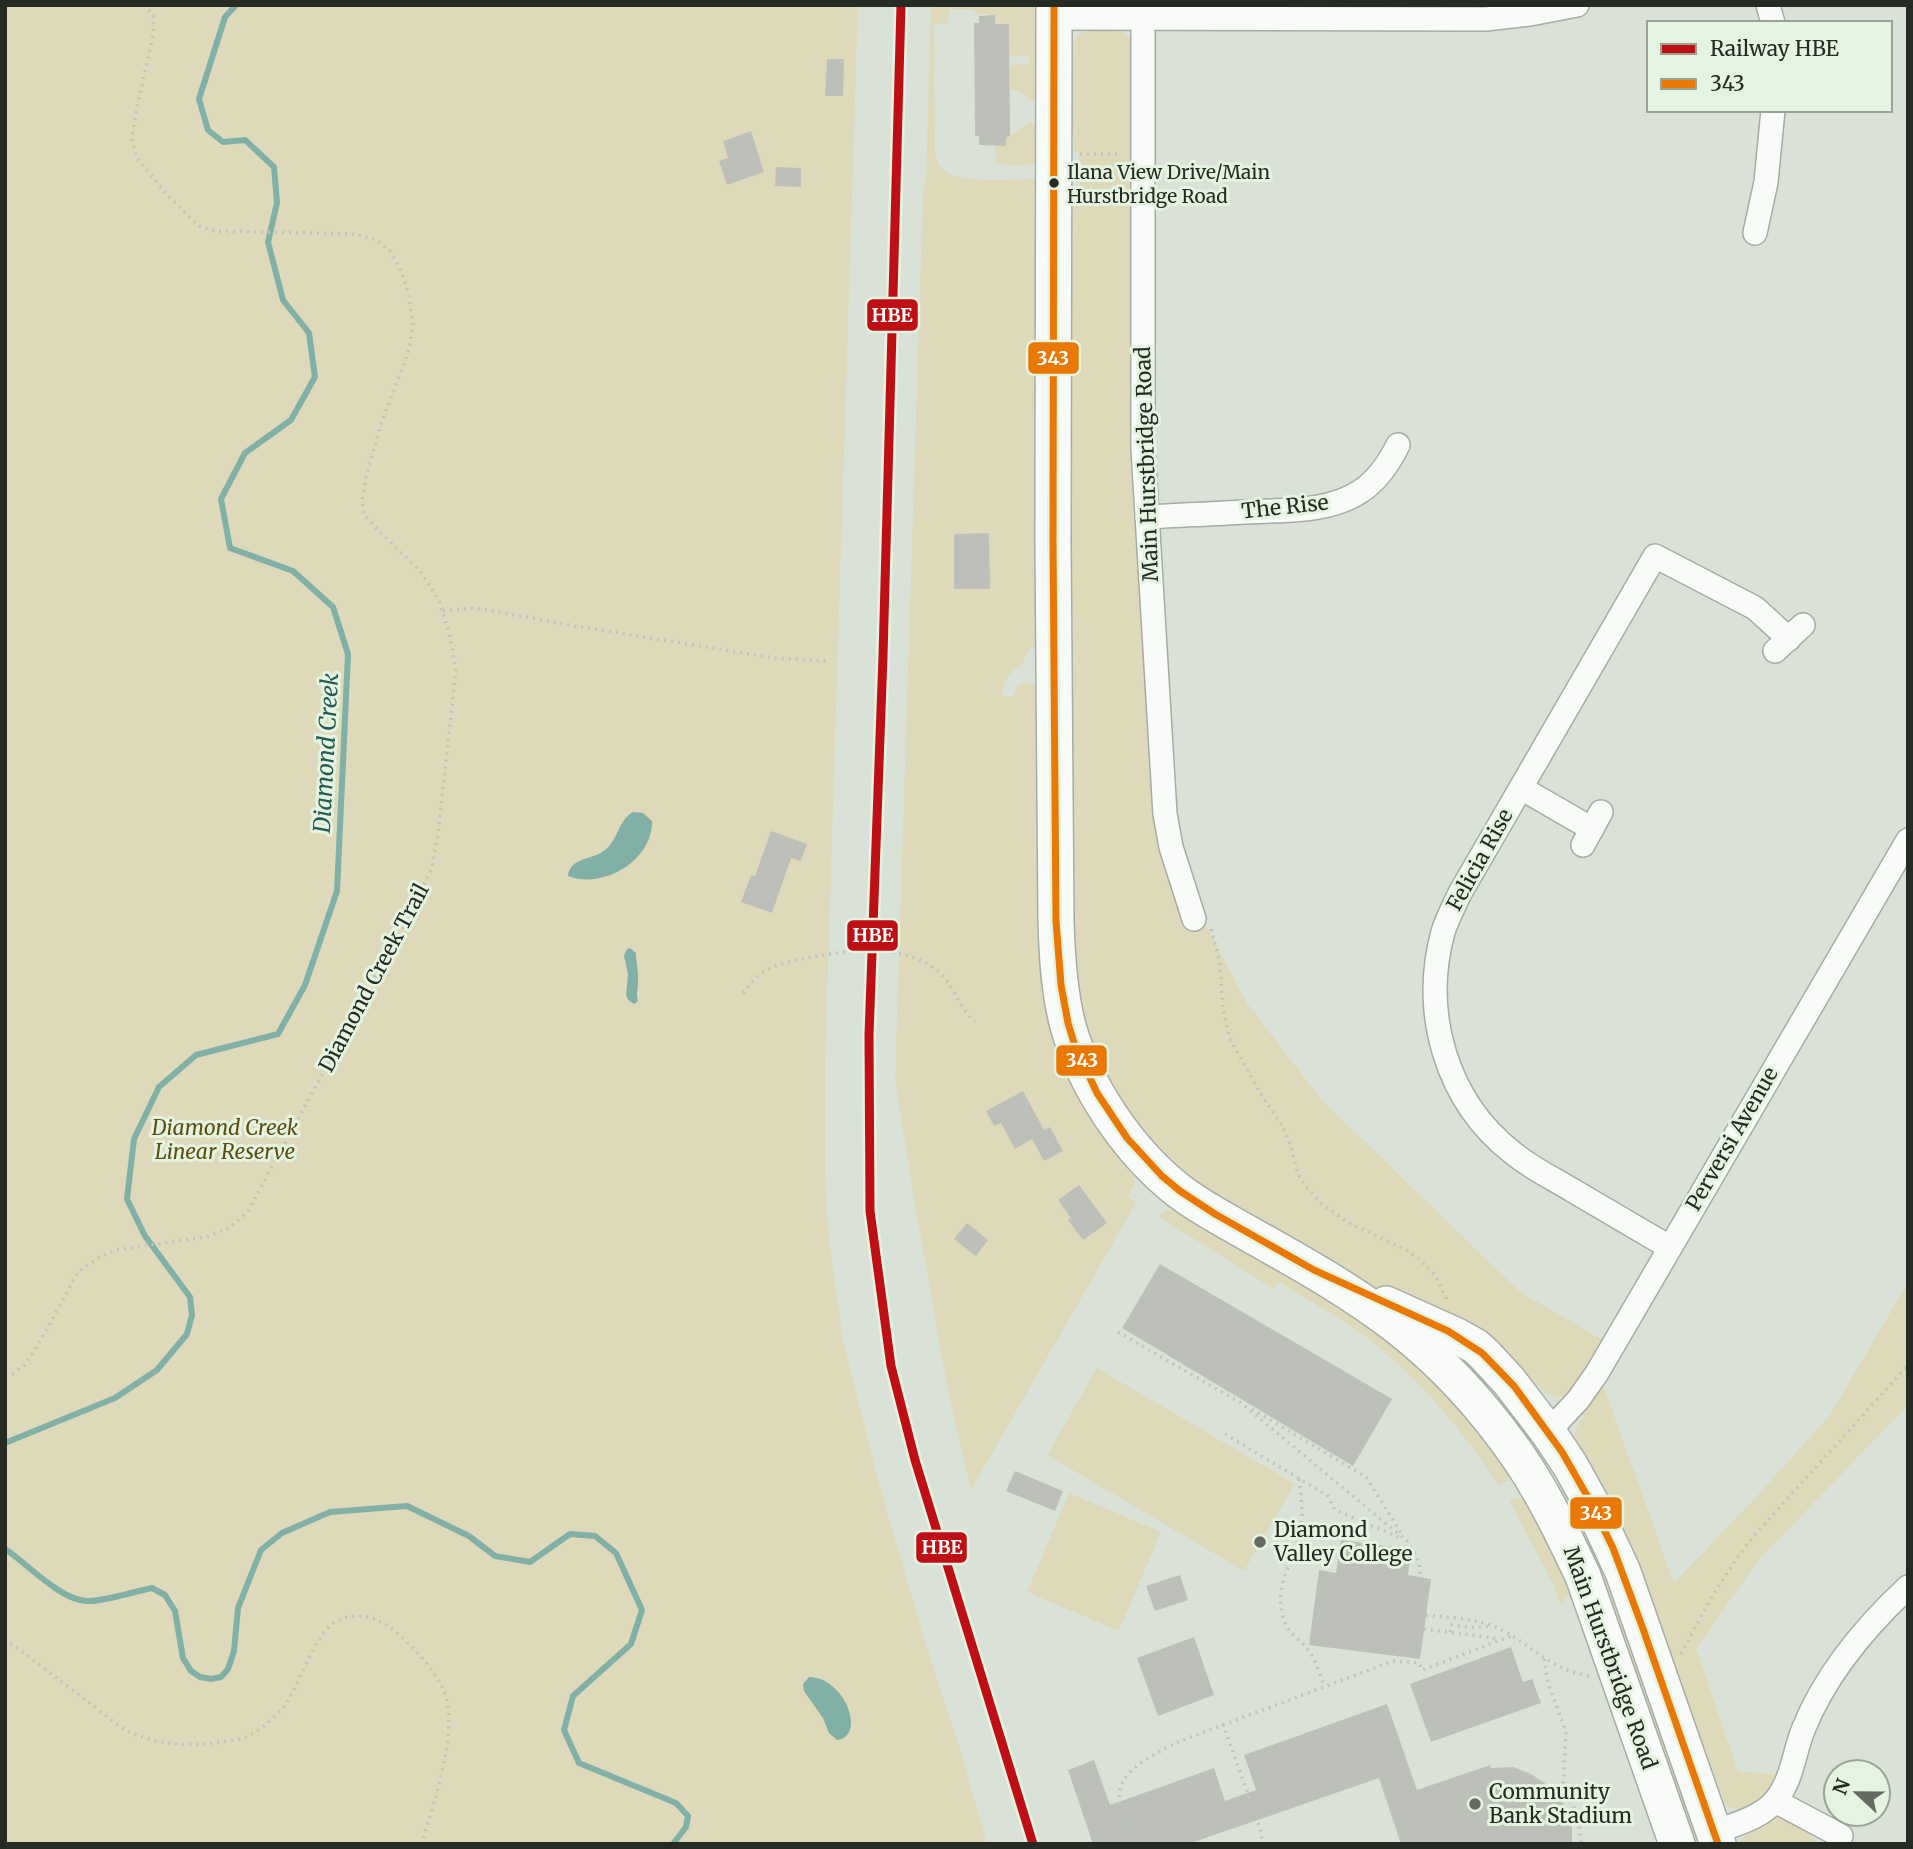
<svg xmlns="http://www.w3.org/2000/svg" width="1913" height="1849" font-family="Merriweather,serif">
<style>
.green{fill:#dedab9}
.water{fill:#80b0a6}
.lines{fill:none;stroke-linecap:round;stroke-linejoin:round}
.stream{stroke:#80b0a6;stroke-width:6}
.building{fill:#bcc0b8}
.minor-casing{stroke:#a5aca4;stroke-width:26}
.primary-casing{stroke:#a5aca4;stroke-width:38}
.path{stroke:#c0c3bf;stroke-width:3.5;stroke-dasharray:2 5;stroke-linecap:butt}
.minor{stroke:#f9fbf9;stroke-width:23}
.primary{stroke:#f9fbf9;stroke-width:35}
.bus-1-casing{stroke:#e5f4e0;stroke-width:12}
.bus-1{stroke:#e97904;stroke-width:7}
.rail-1-casing{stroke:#e5f4e0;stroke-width:14}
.rail-1{stroke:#be1014;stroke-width:9}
.bus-dot{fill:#252a23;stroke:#e5f4e0;stroke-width:2.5}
.poi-dot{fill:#646a62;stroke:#e5f4e0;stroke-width:2.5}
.labels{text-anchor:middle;stroke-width:6;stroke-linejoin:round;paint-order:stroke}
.bus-label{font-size:19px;fill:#252a23;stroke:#e5f4e0;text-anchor:start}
.street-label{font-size:21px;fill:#252a23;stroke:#e5f4e0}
.park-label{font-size:21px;font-style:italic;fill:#5c4e0f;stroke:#e5f4e0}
.poi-label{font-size:21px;fill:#252a23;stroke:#e5f4e0;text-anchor:start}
.water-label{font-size:23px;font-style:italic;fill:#235b53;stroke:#e5f4e0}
.line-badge{stroke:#e5f4e0;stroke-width:2.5}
.badge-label{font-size:19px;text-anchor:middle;font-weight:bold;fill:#fff}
</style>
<rect width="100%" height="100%" fill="#dae2d8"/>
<!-- green -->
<g class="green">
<polygon points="5,5 858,5 825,1063 825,1175 829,1240 843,1341 882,1494 924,1638 958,1742 987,1844 5,1844"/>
<path d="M931 5H1038V98L1032 102 1016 90H1010L1009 69H1012V64L1029 65 1030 57 1009 56V24H995V15L975 14V10L949 9 948 23 934 24 935 151C937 159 938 166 945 171 961 184 1011 179 1032 179L1039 182 1038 641 1034 647 1029 649 1023 663 1008 676 1005 682 1002 695 1013 697 1017 687 1024 682 1034 685 1039 690 1052 1033 1059 1055 1081 1093 1092 1119 1134 1177 1135 1185 1128 1196 1136 1203 971 1490 949 1396 918 1222 895 1081 923 192 926 180Z"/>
<path d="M1088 30C1107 30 1124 26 1135 44L1158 816 1203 919 1247 1003 1321 1099 1520 1292 1603 1340C1594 1356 1586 1374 1575 1388 1550 1418 1521 1364 1505 1349 1501 1346 1496 1343 1492 1339L1378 1291 1261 1224 1186 1176 1159 1154 1107 1084 1073 992 1066 226 1074 186H1080L1079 151H1073L1074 144 1065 107 1069 47C1073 39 1080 33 1088 30Z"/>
<path d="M1031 121 1039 125V163C1027 166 1008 167 996 162L995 145H1006V137L1010 136V134L1015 133Z"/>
<path d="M1169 1210 1178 1213 1382 1329 1457 1406 1491 1448 1509 1476 1508 1481 1499 1486C1463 1430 1418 1378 1366 1337 1338 1317 1308 1300 1279 1282L1274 1289 1159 1217 1161 1213Z"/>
<path d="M1908 1282V1407L1902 1411 1758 1561 1696 1649 1738 1771 1780 1775C1768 1794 1754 1814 1729 1808L1724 1802 1632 1547 1609 1497 1577 1443 1575 1436 1576 1428 1602 1382 1674 1583 1756 1497 1830 1415Z"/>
<polygon points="1097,1368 1295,1484 1244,1571 1047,1455"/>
<polygon points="1562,1485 1590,1521 1707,1844 1687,1844 1595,1561 1588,1542 1563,1492"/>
<polygon points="1069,1493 1161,1532 1119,1631 1027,1592"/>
<polygon points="1521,1498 1524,1499 1555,1559 1569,1594 1560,1605 1553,1584 1509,1500"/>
<path d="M1781 1817 1801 1825 1818 1844H1739C1745 1830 1767 1819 1781 1817Z"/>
</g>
<!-- water -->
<g class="water">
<path d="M633 812 643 813 652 821C653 860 603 890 568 876 570 858 590 860 602 852 618 843 617 821 633 812Z"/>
<path d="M630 948 636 953C636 963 639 973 638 983 638 990 636 994 638 1001L634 1004 628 1000 626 995 628 974 624 956 627 949Z"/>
<path d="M809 1677C845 1677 867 1737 837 1740L829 1733 823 1718 804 1691 803 1684Z"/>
</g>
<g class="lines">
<!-- stream -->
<g class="stream">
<polyline points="5,1443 115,1398 157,1370 187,1334 192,1315 190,1297 145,1236 127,1199 134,1139 159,1087 196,1055 278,1034 305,985 337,891 348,654 333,607 293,571 230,548 221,499 245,453 291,420 315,377 309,333 283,300 268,242 277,203 274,167 245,140 223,142 208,130 199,99 225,17 236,5"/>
<path d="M5 1549C28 1564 60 1600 87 1601 102 1602 136 1591 152 1588L165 1595 175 1611 183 1658 191 1671 200 1677 211 1679 221 1677 228 1669 234 1651 238 1608 261 1550 282 1533 330 1512 407 1506 469 1536 495 1556 530 1562 570 1534 595 1536 616 1553 642 1610 631 1644 573 1696 564 1730 579 1763 676 1803 688 1816 686 1827 673 1844"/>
</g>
</g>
<!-- building -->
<g class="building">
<polygon points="995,15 995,24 1009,24 1010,136 1006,137 1006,146 979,145 979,136 975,136 974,23 979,23 979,16"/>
<polygon points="827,59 844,59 843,96 825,96"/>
<polygon points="751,131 764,172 727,185 719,161 728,158 723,141"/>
<polygon points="776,167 801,168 801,187 775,186"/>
<polygon points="989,533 990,589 954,589 954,534"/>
<polygon points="771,831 807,844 801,861 791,858 772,913 741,902 751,875 755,876"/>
<polygon points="1023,1091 1044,1130 1050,1127 1063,1151 1044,1161 1032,1139 1015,1149 1001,1123 994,1126 986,1111"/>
<polygon points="1079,1185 1107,1223 1083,1240 1068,1220 1071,1218 1058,1200"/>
<polygon points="967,1223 988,1240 976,1256 954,1239"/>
<polygon points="1160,1264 1392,1399 1353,1466 1122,1328"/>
<polygon points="1015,1471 1063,1491 1055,1511 1006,1491"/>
<polygon points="1341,1540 1394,1547 1392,1556 1410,1558 1408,1575 1431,1579 1420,1659 1309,1645 1319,1570 1336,1573"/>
<polygon points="1180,1575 1188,1600 1155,1611 1146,1586"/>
<polygon points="1194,1637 1214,1695 1158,1716 1137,1658"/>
<polygon points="1511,1647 1523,1682 1532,1679 1541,1703 1431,1742 1410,1684"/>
<polygon points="1387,1704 1417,1790 1490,1765 1491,1768 1513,1767 1531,1774 1552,1788 1565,1806 1572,1827 1572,1844 1401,1844 1379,1778 1188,1844 1093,1844 1068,1770 1094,1760 1110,1805 1214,1768 1225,1801 1256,1790 1244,1755"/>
</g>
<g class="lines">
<!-- minor casing -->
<g class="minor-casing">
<g id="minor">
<polyline points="1143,5 1143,449 1165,814 1171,847 1194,919"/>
<polyline points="1768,5 1773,23"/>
<polyline points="1054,18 1486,19 1530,14 1577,5"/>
<polyline points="1755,233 1766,182 1773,110"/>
<path d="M1147 517C1180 515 1212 514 1245 512 1282 510 1329 513 1361 491 1378 480 1389 463 1398 445"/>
<polyline points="1775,651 1803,625"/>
<polyline points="1521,788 1592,829"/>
<polyline points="1583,845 1601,812"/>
<path d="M1669 1247C1637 1228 1604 1209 1572 1190 1552 1178 1531 1168 1513 1153 1446 1101 1421 1013 1443 932 1447 919 1454 906 1460 893L1655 556 1755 608 1789 639"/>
<polyline points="1548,1432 1578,1400 1597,1373 1908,840"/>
<polyline points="1775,1801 1841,1836"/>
<path d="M1715 1832C1735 1824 1761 1818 1776 1800 1792 1780 1794 1753 1803 1730 1825 1675 1865 1627 1908 1587"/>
</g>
</g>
<!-- primary casing -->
<g class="primary-casing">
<g id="primary">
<path d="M1054 5 1053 541 1056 921C1057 956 1059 992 1068 1026 1085 1087 1129 1152 1179 1191 1201 1208 1227 1221 1251 1235 1301 1263 1353 1292 1399 1328 1445 1364 1487 1411 1520 1459 1545 1496 1564 1536 1583 1576L1677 1844"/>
<polyline points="1386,1304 1457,1336 1475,1346 1484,1354 1509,1381 1548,1432 1570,1465 1590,1501 1623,1572 1718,1844"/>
</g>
</g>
<!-- path -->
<g class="path">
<polyline points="1080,154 1122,154"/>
<polyline points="443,611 471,608 488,610 575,626 774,658 827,661"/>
<polyline points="1211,929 1220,963 1223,1009 1230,1039 1262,1096 1283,1127 1290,1144 1298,1174 1304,1184 1321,1203 1347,1222 1406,1250 1418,1258 1435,1275 1448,1302"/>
<path d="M743 993C751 983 759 973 771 968 784 962 798 960 812 957 852 950 898 944 933 967 953 981 957 1006 975 1022"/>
<path d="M1118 1332 1241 1403 1407 1541C1415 1553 1421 1562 1420 1577"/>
<polyline points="5,1375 12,1374 25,1365 42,1338 78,1272 98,1258 116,1250 206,1237 231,1227 248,1211 417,900 431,870 438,835 456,669 449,632 439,600 420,571 375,527 364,514 362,502 366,476 381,424 409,350 413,325 409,296 402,273 390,251 377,240 355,234 215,231 199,226 170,198 136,157 132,138 135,117 153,35 154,17 145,5"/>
<polyline points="1252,1409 1366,1477 1403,1536"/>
<polyline points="1225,1434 1328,1496 1335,1510 1401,1538"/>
<path d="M1299 1479C1301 1497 1304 1515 1300 1533 1293 1562 1274 1585 1283 1617 1287 1633 1300 1639 1309 1651 1316 1661 1320 1675 1324 1686"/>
<path d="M1426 1615C1450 1618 1480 1618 1502 1630 1534 1647 1550 1669 1589 1676"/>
<polyline points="1424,1629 1494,1638 1494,1643"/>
<polyline points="1450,1632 1451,1625 1476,1628 1490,1626"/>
<path d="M5 1639C32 1659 59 1680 86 1700 98 1709 111 1721 124 1729 155 1746 193 1747 227 1741 232 1740 238 1740 243 1738 256 1734 272 1720 281 1710 300 1688 313 1633 337 1621 357 1610 380 1618 396 1632 413 1646 433 1668 443 1689 461 1729 433 1802 422 1844"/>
<path d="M1681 1654C1702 1613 1724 1574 1752 1538L1908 1365"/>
<polyline points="1544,1659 1548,1683 1566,1732 1563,1787 1576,1811 1579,1823 1581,1844"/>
<polyline points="1223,1724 1260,1828 1263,1844"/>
<path d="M1134 1844C1130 1831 1122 1816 1120 1802 1114 1771 1153 1756 1175 1743L1393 1661 1419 1663 1422 1670 1511 1636"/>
</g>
<!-- minor -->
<use href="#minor" class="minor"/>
<!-- primary -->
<use href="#primary" class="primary"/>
<!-- bus-1 casing -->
<g class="bus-1-casing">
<polyline id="bus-1" points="1054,5 1053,541 1056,921 1061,985 1068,1023 1075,1046 1097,1093 1127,1138 1162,1176 1180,1191 1215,1214 1314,1270 1448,1331 1482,1353 1514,1386 1562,1452 1589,1499 1613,1548 1642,1626 1718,1844"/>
</g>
<!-- bus-1 -->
<use href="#bus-1" class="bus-1"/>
<!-- rail-1 casing -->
<g class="rail-1-casing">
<polyline id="rail-1" points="901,5 883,656 869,1035 870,1211 891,1366 915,1460 1033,1844"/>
</g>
<!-- rail-1 -->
<use href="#rail-1" class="rail-1"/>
</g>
<!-- markers -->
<circle class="bus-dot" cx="1054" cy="183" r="6"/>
<g class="poi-dot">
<circle cx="1260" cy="1542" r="7"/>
<circle cx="1475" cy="1804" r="7"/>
</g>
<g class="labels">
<!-- bus labels -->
<g class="bus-label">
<text x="1067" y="179">Ilana View Drive/Main<tspan x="1067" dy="24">Hurstbridge Road</tspan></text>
</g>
<!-- street labels -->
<g class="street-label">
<text transform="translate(1147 464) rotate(-92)" y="7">Main Hurstbridge Road</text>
<text transform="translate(1285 507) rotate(-6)" y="7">The Rise</text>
<text transform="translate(1480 860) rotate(-61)" y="7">Felicia Rise</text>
<text transform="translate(374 978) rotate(-62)" y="7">Diamond Creek Trail</text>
<text transform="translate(1732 1139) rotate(-60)" y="7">Perversi Avenue</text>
<text transform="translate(1610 1658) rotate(70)" y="7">Main Hurstbridge Road</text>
</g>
<!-- park labels -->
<g class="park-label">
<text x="225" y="1135">Diamond Creek<tspan x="225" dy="24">Linear Reserve</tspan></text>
</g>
<!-- poi labels -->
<g class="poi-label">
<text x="1274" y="1537">Diamond<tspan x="1274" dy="24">Valley College</tspan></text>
<text x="1489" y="1799">Community<tspan x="1489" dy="24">Bank Stadium</tspan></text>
</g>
<!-- water labels -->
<g class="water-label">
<text transform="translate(326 753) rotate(-87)" y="8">Diamond Creek</text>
</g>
</g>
<g class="line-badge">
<rect x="866" y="298" width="53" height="34" rx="7" fill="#be1014"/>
<rect x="1027" y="341" width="53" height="34" rx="7" fill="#e97904"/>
<rect x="846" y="919" width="53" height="33" rx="7" fill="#be1014"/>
<rect x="1055" y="1044" width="53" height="33" rx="7" fill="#e97904"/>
<rect x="1569" y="1496" width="54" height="34" rx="7" fill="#e97904"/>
<rect x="915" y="1531" width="53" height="33" rx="7" fill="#be1014"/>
</g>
<g class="badge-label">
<text x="892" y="322">HBE</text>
<text x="1053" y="365">343</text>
<text x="873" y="942">HBE</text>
<text x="1082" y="1067">343</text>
<text x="1596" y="1520">343</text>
<text x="942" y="1554">HBE</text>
</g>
<!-- border -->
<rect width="1913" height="1849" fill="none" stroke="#252a23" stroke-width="14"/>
<!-- legend -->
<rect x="1647" y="21" width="245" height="91" fill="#e5f4e0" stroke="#98a394" stroke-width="2"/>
<rect x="1661" y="44" width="35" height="10" fill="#be1014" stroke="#98a394" stroke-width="2"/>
<text x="1710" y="56" font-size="21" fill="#252a23">Railway HBE</text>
<rect x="1661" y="79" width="35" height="10" fill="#e97904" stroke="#98a394" stroke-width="2"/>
<text x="1710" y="91" font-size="21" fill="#252a23">343</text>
<!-- north arrow -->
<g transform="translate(1857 1793) rotate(292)"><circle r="33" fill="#e5f4e0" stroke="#98a394" stroke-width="2"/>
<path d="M0-5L12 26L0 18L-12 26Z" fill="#646a62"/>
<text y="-10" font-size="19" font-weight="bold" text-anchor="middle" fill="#252a23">N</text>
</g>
</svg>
